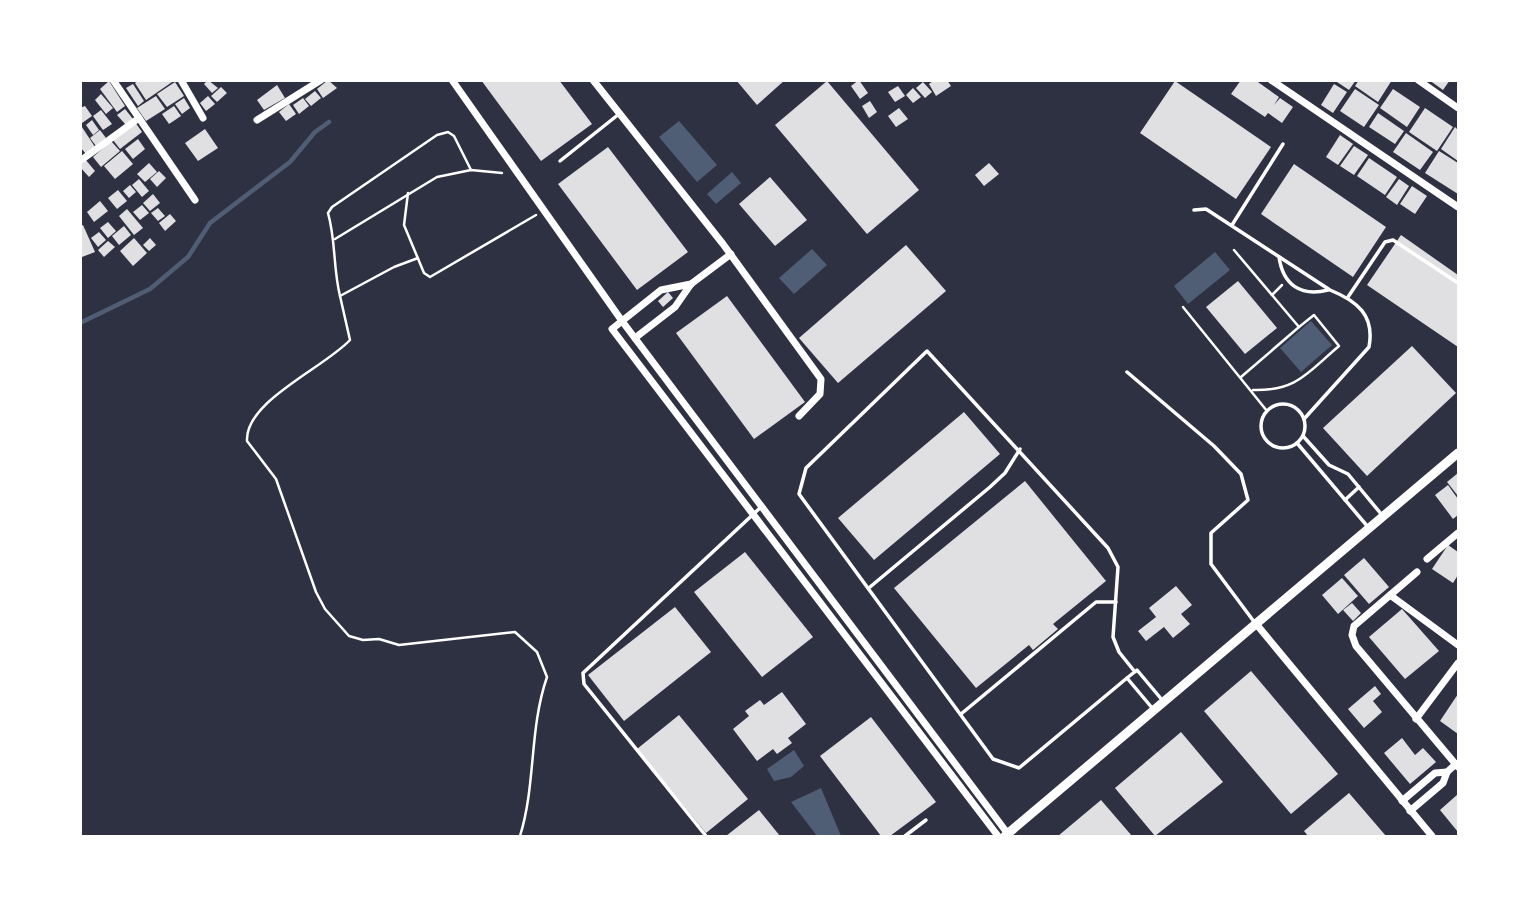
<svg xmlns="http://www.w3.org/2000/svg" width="1539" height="917" font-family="'Playfair Display',serif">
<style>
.water{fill:#4f5d75}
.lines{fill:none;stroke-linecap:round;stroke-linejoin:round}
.stream{stroke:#4f5d75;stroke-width:4.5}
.building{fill:#e0e0e3}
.path{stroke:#fff;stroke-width:2.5}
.service{stroke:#fff;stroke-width:3.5}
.minor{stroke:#fff;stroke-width:7}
.tertiary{stroke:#fff;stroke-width:9}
</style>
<rect width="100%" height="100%" fill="#2d3142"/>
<!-- water -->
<g class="water">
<polygon points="679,121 717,165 697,182 659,137"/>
<polygon points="732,172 741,183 716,204 707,194"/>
<polygon points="812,249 827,265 794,294 779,278"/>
<polygon points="1215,252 1230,270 1188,304 1174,286"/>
<polygon points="1311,321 1332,345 1301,372 1280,348"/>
<polygon points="794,750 804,766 791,777 774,781 767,769"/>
<polygon points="821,788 841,836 817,836 791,802"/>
</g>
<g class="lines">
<!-- stream -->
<polyline class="stream" points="80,323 150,289 188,257 210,223 290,162 315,132 329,122"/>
</g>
<!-- building -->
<g class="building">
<polygon points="139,80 175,80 146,100 135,83"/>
<polygon points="208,80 218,88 212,93 204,84"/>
<polygon points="328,80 337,88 323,98 317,89"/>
<polygon points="481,80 559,80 592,124 541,161"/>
<polygon points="736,80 785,80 757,105"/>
<polygon points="859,80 868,93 860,99 851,86"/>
<polygon points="934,80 947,80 951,86 936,96 929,84"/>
<polygon points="1241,80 1255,80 1279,97 1274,105 1280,98 1293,107 1282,123 1268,113 1265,117 1231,94"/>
<polygon points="1334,80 1356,80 1349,90"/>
<polygon points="1359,80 1392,80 1378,102 1355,86"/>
<polygon points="1429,80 1450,80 1443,90"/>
<polygon points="109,81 125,106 117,112 100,89"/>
<polygon points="827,81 919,190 867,234 775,125"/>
<polygon points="1175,81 1271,147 1236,199 1140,133"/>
<polygon points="175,82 184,96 167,107 157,94"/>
<polygon points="923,82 932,92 925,98 916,88"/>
<polygon points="133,84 144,101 138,106 126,88"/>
<polygon points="1334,84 1347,92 1333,113 1321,105"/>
<polygon points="277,85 285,98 264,110 257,100"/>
<polygon points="898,86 905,96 895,102 888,92"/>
<polygon points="221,87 227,93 217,102 211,96"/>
<polygon points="913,88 921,97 913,103 906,95"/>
<polygon points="1355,89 1379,105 1364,127 1340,111"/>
<polygon points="1393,89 1420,107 1407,127 1380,108"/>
<polygon points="315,91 321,98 311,106 305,99"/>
<polygon points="101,94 113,108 106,114 95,100"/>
<polygon points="156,96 165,109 146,121 137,108"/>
<polygon points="208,96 215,104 206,111 200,103"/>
<polygon points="184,98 190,108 182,114 175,104"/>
<polygon points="303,98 309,106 299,114 293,105"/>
<polygon points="870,101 877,112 869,118 862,106"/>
<polygon points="289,104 296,114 286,121 279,112"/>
<polygon points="85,106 92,116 82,123 80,108"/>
<polygon points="174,106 181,116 169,124 162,114"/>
<polygon points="899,108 908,119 896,127 888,116"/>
<polygon points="1425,108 1453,127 1437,151 1409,132"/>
<polygon points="125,109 133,119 126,125 117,115"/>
<polygon points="101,110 112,124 103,130 93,116"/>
<polygon points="1378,113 1404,131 1395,144 1369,127"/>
<polygon points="92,120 99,130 93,135 86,125"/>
<polygon points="135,122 142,132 120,149 113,140"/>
<polygon points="80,124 95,147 87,155 80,147"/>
<polygon points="1455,127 1458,130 1458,161 1441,149"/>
<polygon points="205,129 218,148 198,161 185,143"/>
<polygon points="100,130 106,138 96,146 90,138"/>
<polygon points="1406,133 1433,152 1420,170 1393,152"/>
<polygon points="1340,135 1353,144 1338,165 1326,157"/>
<polygon points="138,139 145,149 133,159 125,149"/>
<polygon points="111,141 120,151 101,167 93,157"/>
<polygon points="1354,146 1368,155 1354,175 1340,166"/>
<polygon points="608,147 688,252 637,290 558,184"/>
<polygon points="122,151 133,164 115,179 104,166"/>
<polygon points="1439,151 1458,163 1458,194 1425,173"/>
<polygon points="1369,158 1397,177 1385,195 1357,176"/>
<polygon points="85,159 95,171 89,177 80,167"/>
<polygon points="149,163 157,172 145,182 137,174"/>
<polygon points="989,163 999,174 984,186 975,175"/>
<polygon points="1294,164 1386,227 1353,277 1261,214"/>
<polygon points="159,171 166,178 157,187 150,179"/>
<polygon points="770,177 807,220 775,246 739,204"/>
<polygon points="139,179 149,191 142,197 132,185"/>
<polygon points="1399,179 1409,186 1397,205 1386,197"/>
<polygon points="130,185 136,192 129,198 123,191"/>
<polygon points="1412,186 1427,196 1415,214 1400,204"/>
<polygon points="118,190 127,201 117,209 108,198"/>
<polygon points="153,194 160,203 150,211 143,203"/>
<polygon points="100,201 108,211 94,222 87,212"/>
<polygon points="142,205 149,213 140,220 133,212"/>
<polygon points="158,208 165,216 158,221 151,213"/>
<polygon points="127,209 143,228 134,235 119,216"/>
<polygon points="170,214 176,221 165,231 159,223"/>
<polygon points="108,222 116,231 108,238 100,228"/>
<polygon points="83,225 95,252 82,257 80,226"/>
<polygon points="124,226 131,235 119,245 112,236"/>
<polygon points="99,232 106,240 98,247 91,238"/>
<polygon points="1401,235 1458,275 1458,347 1367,285"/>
<polygon points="134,238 147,253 133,266 120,251"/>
<polygon points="150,238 156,245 149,251 143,245"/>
<polygon points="108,241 115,247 104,257 98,250"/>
<polygon points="906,245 946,291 838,383 799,338"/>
<polygon points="1238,281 1277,328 1245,354 1206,307"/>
<polygon points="668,292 673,298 663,307 658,301"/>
<polygon points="727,296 805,402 754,439 676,333"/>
<polygon points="1412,346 1456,393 1367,476 1323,428"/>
<polygon points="964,412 1000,454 874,560 838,518"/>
<polygon points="1458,473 1458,496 1447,482"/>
<polygon points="1025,481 1106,581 1053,624 1058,629 1033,650 1029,645 976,688 894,588"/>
<polygon points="1448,485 1458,499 1458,515 1453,519 1435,495"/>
<polygon points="1448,545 1458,552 1458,575 1453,583 1432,569"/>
<polygon points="745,552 813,637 762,677 694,592"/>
<polygon points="1364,558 1389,587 1369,604 1344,575"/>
<polygon points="1342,578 1358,596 1338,614 1322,595"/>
<polygon points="1176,586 1192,605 1181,614 1190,624 1173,638 1164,627 1146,641 1138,631 1156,617 1149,608"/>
<polygon points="1352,603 1361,613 1353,621 1343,610"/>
<polygon points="675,607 711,652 624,721 588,675"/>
<polygon points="1402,609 1439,651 1405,679 1369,637"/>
<polygon points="1251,671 1338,774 1291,814 1204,711"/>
<polygon points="1375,686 1381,694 1373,701 1382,712 1364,728 1348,709"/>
<polygon points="782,692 806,724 788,738 792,743 777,754 773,749 757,761 733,729 749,716 745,711 760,700 764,705"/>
<polygon points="1458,694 1458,734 1440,721"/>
<polygon points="679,715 748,799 706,833 637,749"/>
<polygon points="871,717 936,802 890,836 881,836 820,756"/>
<polygon points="1181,732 1223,782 1155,836 1115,788"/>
<polygon points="1402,738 1415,755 1423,748 1436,762 1410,784 1384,753"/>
<polygon points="1349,793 1386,836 1308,836 1304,831"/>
<polygon points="1458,794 1458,832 1440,810"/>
<polygon points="1101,800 1132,836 1058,836"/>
<polygon points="759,810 780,836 726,836"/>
</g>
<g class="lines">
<!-- path -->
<g class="path">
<polyline points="408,193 404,225 424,273 430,277 536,215"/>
<polyline points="335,239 437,177 471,170 502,173"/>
<path d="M1234 250 1299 327 1314 315 1339 346C1307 373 1297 391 1253 390"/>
<path d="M418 258 394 267 340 296C333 268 336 241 328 213L332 207 437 135 448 132 454 136 471 170"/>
<polyline points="1272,295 1282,285"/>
<path d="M340 296 350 340C324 368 245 401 247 441L276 479 316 592 325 609 349 636 363 640 379 639 399 645 515 632 537 652 547 677C529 729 536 785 520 836"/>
<polyline points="1183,307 1267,411"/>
<polyline points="1241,377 1299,327"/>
</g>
<!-- service -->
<g class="service">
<polyline points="560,161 619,114"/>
<path d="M1194 210 1206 209 1330 290C1357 301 1375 315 1369 347L1304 419"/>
<polyline points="1232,225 1283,144"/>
<path d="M1279 257C1283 285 1301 297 1328 290"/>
<polyline points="1348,297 1385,242 1393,240 1458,283"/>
<polyline points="1127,372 1214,446 1241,474 1248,500 1211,533 1211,564 1255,623"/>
<circle cx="1283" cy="426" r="22"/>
<polyline points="1303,436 1329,465 1348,474 1382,515"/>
<polyline points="1297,443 1368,527"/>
<polyline points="1345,500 1359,487"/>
<polyline points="870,587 990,487 1005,473 1020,449"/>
<polyline points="1135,672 1119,652 1113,637 1118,567 1108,548 927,351 806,468 799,494 993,759 1019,768 1127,678 1137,670 1163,701"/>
<polyline points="1127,678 1153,709"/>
<polyline points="961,714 1096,602 1116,602"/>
<polyline points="706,836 584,684 583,673 761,507"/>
<polyline points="905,836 926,820"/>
</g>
<!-- minor -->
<g class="minor">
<polyline points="113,80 195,200"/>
<polyline points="181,80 203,118"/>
<polyline points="452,80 622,321 1008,834"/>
<polyline points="593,80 723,244 821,379 820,394 799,416"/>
<polyline points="1271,80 1458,207"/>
<polyline points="1418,80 1458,108"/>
<polyline points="257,120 321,80"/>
<polyline points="80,161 139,118"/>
<polyline points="691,284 661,290 612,329 998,836"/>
<polyline points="635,338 675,307 691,284 731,254"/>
<polyline points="1427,559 1458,533"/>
<polyline points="1417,572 1354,626 1352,635 1356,646 1458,767"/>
<polyline points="1390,595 1458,645"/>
<polyline points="1257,625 1432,836"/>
<polyline points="1416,719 1458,663"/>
<polyline points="1402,801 1435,773 1447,772"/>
<polyline points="1410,811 1443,783 1447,772 1456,764"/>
</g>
<!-- tertiary -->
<polyline class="tertiary" points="1005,836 1458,453"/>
</g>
<!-- border -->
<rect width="1539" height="917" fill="none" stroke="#ffffff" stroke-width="164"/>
</svg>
